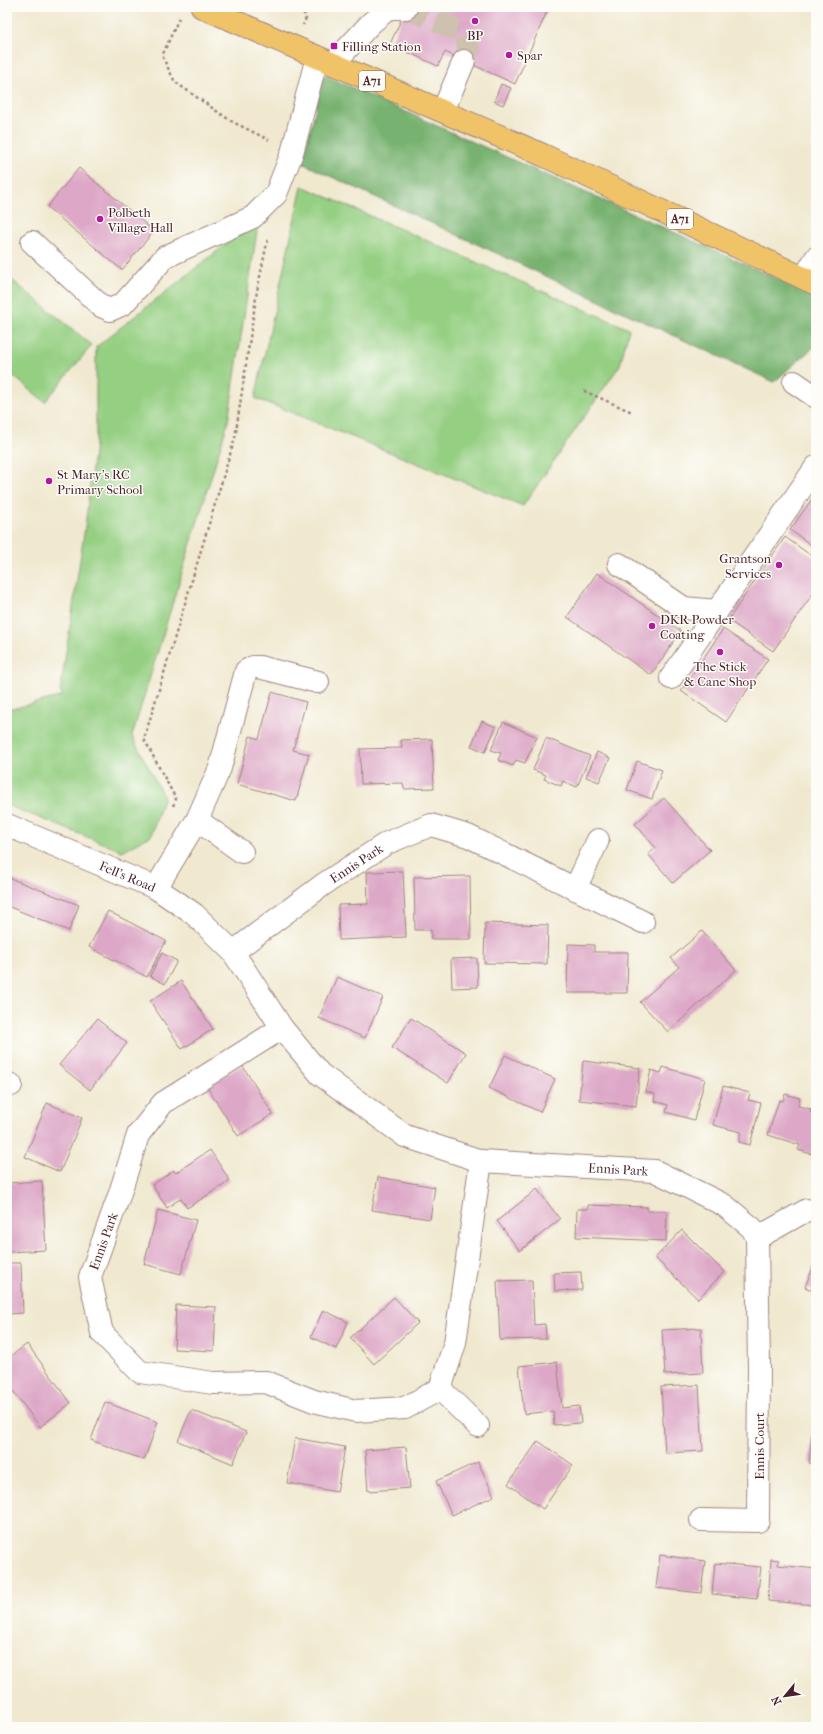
<svg xmlns="http://www.w3.org/2000/svg" width="823" height="1734" font-family="'IM FELL French Canon',serif">
<style>
.green{fill:#94cf82;stroke:#6f7756}
.forest{fill:#77b270;stroke:#60684e}
.building{fill:#dda8c7}
.lines{fill:none;stroke-linecap:round;stroke-linejoin:round}
.minor-tunnel{stroke:#cfc1af;stroke-width:22;stroke-dasharray:22 11;stroke-linecap:butt}
.minor-casing{stroke:#9d847e;stroke-width:24}
.major-casing{stroke:#9d847e;stroke-width:24}
.path{stroke:#9d847e;stroke-width:2.5;stroke-dasharray:3 3;stroke-linecap:butt}
.minor{stroke:#fff;stroke-width:22}
.major{stroke:#f1c369;stroke-width:22}
.poi-dot{fill:#b5179e;stroke:#fdfcf7;stroke-width:1.5}
.labels{text-anchor:middle;stroke-width:3;stroke-linejoin:round;paint-order:stroke}
.shield{fill:#fdfcf7;stroke:#806168;stroke-width:1}
.shield-label{font-size:12px;font-weight:bold;fill:#4a1f2b}
.poi-label{font-size:13px;fill:#4a1f2b;stroke:#fdfcf7;text-anchor:start}
.street-label{font-size:13px;fill:#4a1f2b;stroke:#fdfcf7}
</style>
<rect width="100%" height="100%" fill="#fdfcf7"/>
<filter id="ink" filterUnits="userSpaceOnUse"><feTurbulence type="fractalNoise" baseFrequency=".025" numOctaves="2"/><feDisplacementMap in="SourceGraphic" scale="8" xChannelSelector="R" yChannelSelector="G"/><feConvolveMatrix kernelMatrix="1 2 1 2 8 2 1 2 1" color-interpolation-filters="sRGB"/></filter>
<filter id="wash" filterUnits="userSpaceOnUse"><feTurbulence type="fractalNoise" baseFrequency=".012" numOctaves="4" result="noise"/><feDisplacementMap in="SourceGraphic" scale="16" xChannelSelector="R" yChannelSelector="G"/><feGaussianBlur stdDeviation="0.9" result="paint"/><feColorMatrix in="noise" values="0 0 0 0 0 0 0 0 0 0 0 0 0 0 0 0 0 1.4 0 .05"/><feComposite in="paint" operator="in"/></filter>
<g filter="url(#wash)">
<rect width="100%" height="100%" fill="#f0e9d0"/>
<!-- green -->
<g class="green">
<polygon points="302,186 629,329 620,365 523,506 255,398"/>
<polygon points="259,218 228,422 132,736 164,797 151,836 122,851 7,805 7,710 63,696 60,692 85,527 96,435 96,347"/>
<polygon points="7,276 92,345 45,402 7,371"/>
</g>
<!-- forest -->
<polygon class="forest" points="324,75 816,296 816,345 774,382 302,163"/>
<g id="blocks">
<!-- building -->
<g class="building">
<polygon points="407,7 549,7 515,84 445,52 438,66 390,44"/>
<polygon points="501,84 511,88 503,105 494,101"/>
<polygon points="79,168 154,231 122,270 47,207"/>
<polygon points="816,493 816,548 790,530"/>
<polygon points="785,537 816,559 816,589 773,651 728,620"/>
<polygon points="597,573 681,631 651,675 567,617"/>
<polygon points="723,629 768,659 726,722 681,691"/>
<polygon points="272,692 306,702 293,750 309,754 296,801 237,784 250,736 259,739"/>
<polygon points="482,721 496,727 485,752 471,746"/>
<polygon points="503,722 537,737 525,763 516,760 513,766 498,760 501,753 491,750"/>
<polygon points="546,738 590,756 577,787 563,781 561,786 544,779 546,775 533,770"/>
<polygon points="432,739 434,788 404,789 403,783 361,784 360,749 402,748 401,740"/>
<polygon points="597,752 610,758 599,782 586,777"/>
<polygon points="637,761 662,770 652,799 627,790"/>
<polygon points="664,798 710,850 673,883 648,854 656,848 635,824"/>
<polygon points="403,871 406,937 339,940 338,905 368,904 367,872"/>
<polygon points="470,876 471,939 431,939 431,930 415,930 414,877"/>
<polygon points="7,877 79,905 69,931 7,906"/>
<polygon points="108,911 166,941 147,977 89,947"/>
<polygon points="485,923 548,925 547,964 484,963"/>
<polygon points="702,931 736,970 668,1032 640,1002 679,967 671,958"/>
<polygon points="568,944 594,945 594,952 628,952 627,993 567,993"/>
<polygon points="162,953 177,961 165,984 150,976"/>
<polygon points="477,958 478,987 452,988 451,959"/>
<polygon points="337,977 383,997 365,1038 319,1018"/>
<polygon points="181,981 213,1029 182,1049 150,1001"/>
<polygon points="411,1018 466,1053 448,1083 392,1048"/>
<polygon points="97,1019 127,1043 90,1090 59,1065"/>
<polygon points="505,1055 555,1079 540,1112 489,1088"/>
<polygon points="583,1061 640,1068 636,1106 579,1100"/>
<polygon points="242,1065 273,1114 238,1136 207,1087"/>
<polygon points="663,1067 705,1079 694,1120 666,1112 668,1105 654,1101 655,1094 646,1092 651,1070 661,1073"/>
<polygon points="723,1086 750,1093 748,1100 761,1103 750,1145 739,1142 741,1132 713,1125"/>
<polygon points="785,1094 800,1098 798,1106 811,1109 810,1112 816,1113 816,1137 811,1154 798,1150 800,1145 768,1135 779,1100 783,1101"/>
<polygon points="47,1103 82,1118 60,1172 25,1157"/>
<polygon points="210,1150 230,1181 187,1208 181,1198 167,1208 152,1185 174,1170 175,1173"/>
<polygon points="378,1177 435,1187 430,1219 372,1210"/>
<polygon points="42,1181 46,1250 7,1252 7,1183"/>
<polygon points="537,1189 560,1219 520,1251 497,1221"/>
<polygon points="588,1205 647,1207 647,1211 667,1211 666,1241 576,1237 577,1209 588,1209"/>
<polygon points="158,1210 196,1220 181,1274 144,1264"/>
<polygon points="682,1230 724,1272 698,1299 655,1258"/>
<polygon points="816,1260 816,1292 805,1287"/>
<polygon points="7,1263 21,1263 23,1313 7,1314"/>
<polygon points="581,1272 582,1290 555,1291 554,1273"/>
<polygon points="532,1280 534,1325 545,1324 546,1339 500,1340 497,1281"/>
<polygon points="394,1297 418,1323 374,1364 350,1338"/>
<polygon points="176,1305 216,1307 214,1351 174,1349"/>
<polygon points="323,1310 348,1322 336,1349 311,1337"/>
<polygon points="815,1326 816,1326 816,1387 811,1387"/>
<polygon points="701,1328 703,1373 665,1375 662,1330"/>
<polygon points="27,1344 71,1403 40,1427 7,1383 7,1359"/>
<polygon points="557,1362 562,1408 579,1406 581,1423 554,1425 553,1411 524,1414 519,1366"/>
<polygon points="699,1385 703,1451 665,1453 661,1387"/>
<polygon points="105,1402 158,1422 144,1460 91,1440"/>
<polygon points="815,1403 816,1403 816,1464 809,1463"/>
<polygon points="191,1410 246,1432 233,1464 178,1441"/>
<polygon points="295,1438 345,1447 337,1492 287,1483"/>
<polygon points="538,1441 573,1465 543,1509 508,1484"/>
<polygon points="406,1447 410,1488 368,1491 365,1450"/>
<polygon points="478,1462 494,1496 452,1515 436,1481"/>
<polygon points="660,1555 705,1561 701,1593 656,1588"/>
<polygon points="771,1559 779,1560 778,1565 816,1569 816,1605 768,1601"/>
<polygon points="715,1563 761,1567 757,1599 712,1594"/>
</g>
</g>
</g>
<g filter="url(#ink)">
<use href="#blocks" fill-opacity="0" stroke="#9d847e" stroke-width="1"/>
<g class="lines">
<!-- minor-tunnel -->
<polyline class="minor-tunnel" points="406,8 464,33 469,49 464,61"/>
<!-- minor casing -->
<g class="minor-casing">
<g id="minor">
<polyline points="333,64 371,23 389,8 406,8"/>
<polyline points="443,111 464,61"/>
<polyline points="32,242 101,306 110,310 123,304 165,257 253,217 276,194 292,153 317,57"/>
<polyline points="804,278 816,258"/>
<polyline points="794,382 816,397"/>
<polyline points="619,564 684,608 717,611"/>
<polyline points="671,678 816,467"/>
<polyline points="197,820 242,852"/>
<path id="s1" d="M7 825 156 888 194 914 233 952 282 1028 320 1074 405 1136 481 1161 655 1171 724 1205 752 1228 757 1238 759 1366 758 1521 701 1520"/>
<polyline points="156,888 197,820 220,768 246,671 253,667 259,667 318,682"/>
<polyline points="575,889 598,840"/>
<path id="s2" d="M233 952 324 884 387 843 431 825 468 836 643 922"/>
<polyline points="282,1028 163,1103 138,1135 120,1193 90,1277 102,1333 140,1372 213,1383 266,1382 314,1401 356,1411 405,1408 440,1389 455,1343 481,1161"/>
<polyline points="7,1084 11,1085"/>
<polyline points="757,1238 807,1210"/>
<polyline points="440,1389 478,1426"/>
</g>
</g>
<!-- major casing -->
<g class="major-casing">
<polyline id="major" points="202,7 543,155 816,284"/>
</g>
<!-- path -->
<g class="path">
<polyline points="301,7 306,18 303,25"/>
<polyline points="179,18 162,56 175,82 231,121 269,140"/>
<polyline points="584,391 632,412"/>
<polyline points="173,806 176,799 144,739 235,438 257,291 268,238"/>
</g>
<!-- minor -->
<use href="#minor" class="minor"/>
<!-- major -->
<use href="#major" class="major"/>
</g>
</g>
<!-- markers -->
<g class="poi-dot">
<circle cx="475" cy="21" r="4"/>
<rect x="330" y="42" width="8" height="8" rx="2"/>
<circle cx="509" cy="55" r="4"/>
<circle cx="100" cy="219" r="4"/>
<circle cx="49" cy="481" r="4"/>
<circle cx="779" cy="565" r="4"/>
<circle cx="652" cy="626" r="4"/>
<circle cx="720" cy="652" r="4"/>
</g>
<g class="labels">
<!-- shield labels -->
<g class="shield">
<rect x="359" y="71" width="26" height="20" rx="3"/>
<rect x="667" y="209" width="26" height="20" rx="3"/>
</g>
<g class="shield-label">
<text x="372" y="85">A71</text>
<text x="680" y="223">A71</text>
</g>
<!-- poi labels -->
<g class="poi-label">
<text x="475" y="40" text-anchor="middle">BP</text>
<text x="342" y="51">Filling Station</text>
<text x="517" y="60">Spar</text>
<text x="108" y="217">Polbeth<tspan x="108" dy="15">Village Hall</tspan></text>
<text x="57" y="479">St Mary's RC<tspan x="57" dy="15">Primary School</tspan></text>
<text x="771" y="563" text-anchor="end">Grantson<tspan x="771" dy="15">Services</tspan></text>
<text x="660" y="624">DKR Powder<tspan x="660" dy="15">Coating</tspan></text>
<text x="720" y="671" text-anchor="middle">The Stick<tspan x="720" dy="15">&amp; Cane Shop</tspan></text>
</g>
<!-- street labels -->
<g class="street-label">
<text dy="5" stroke="none"><textPath href="#s2" startOffset="152">Ennis Park</textPath></text>
<text dy="5" stroke="none"><textPath href="#s1" startOffset="131">Fell's Road</textPath></text>
<text dy="5" stroke="none"><textPath href="#s1" startOffset="735">Ennis Park</textPath></text>
<text transform="translate(103 1241) rotate(-70)" y="5">Ennis Park</text>
<text transform="translate(759 1446) rotate(-90)" y="5">Ennis Court</text>
</g>
</g>
<!-- margin -->
<rect width="823" height="1734" fill="none" stroke="#fdfcf7" stroke-width="24"/>
<!-- north arrow -->
<g transform="translate(785 1696) rotate(241)" stroke="#fdfcf7" stroke-width="3" paint-order="stroke">
<path d="M0-3L7 15L0 10L-7 15Z" fill="#4a1f2b"/>
<text y="-6" font-size="11" font-weight="bold" text-anchor="middle" fill="#4a1f2b">N</text>
</g>
</svg>
